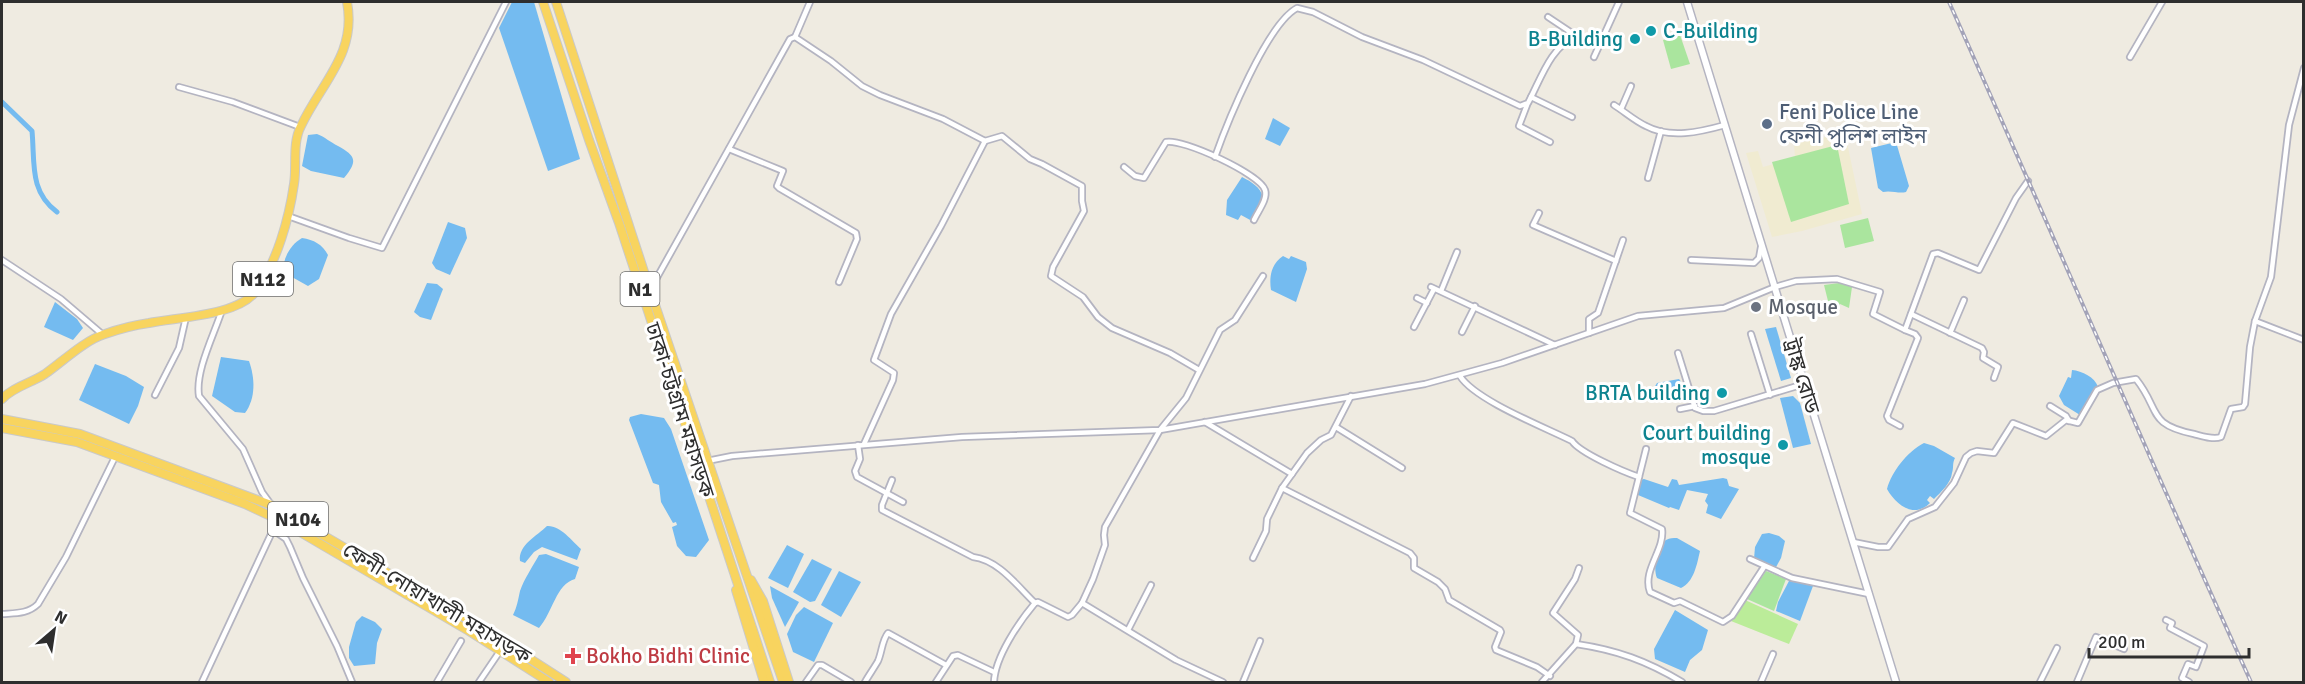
<svg xmlns="http://www.w3.org/2000/svg" width="2305" height="684" font-family="Signika,'Noto Sans Bengali',sans-serif">
<style>
.education{fill:#f0ebd1}
.green{fill:#aae59e}
.pitch{fill:#bbec99}
.water{fill:#74bbf0}
.lines{fill:none;stroke-linecap:round;stroke-linejoin:round}
.canal{stroke:#74bbf0;stroke-width:5}
.minor-casing{stroke:#b4b4c1;stroke-width:8}
.secondary-casing{stroke:#b4b4c1;stroke-width:9}
.trunk-casing{stroke:#c9c9c9;stroke-width:10}
.minor{stroke:#fff;stroke-width:4.5}
.secondary{stroke:#fff;stroke-width:6}
.trunk{stroke:#f8d45f;stroke-width:8}
.rail-casing{stroke:#a3a3b8;stroke-width:4}
.rail{stroke:#fff;stroke-width:1.5;stroke-dasharray:4.5;stroke-linecap:butt}
.culture-dot{fill:#0f9aa8;stroke:#fff;stroke-width:2}
.service-dot{fill:#5c6f8a;stroke:#fff;stroke-width:2}
.worship-dot{fill:#6b7280;stroke:#fff;stroke-width:2}
.health-dot{fill:#e0444e;stroke:#fff;stroke-width:2}
.labels{text-anchor:middle;stroke-width:6;stroke-linejoin:round;paint-order:stroke}
.shield{fill:#fff;stroke:#6d6d6d;stroke-width:1.5}
.shield-label{font-size:20px;font-weight:bold;fill:#2e2e2e}
.culture-label{font-size:21px;fill:#0d838f;stroke:#fff;text-anchor:end}
.service-label{font-size:21px;fill:#4e5e75;stroke:#fff;text-anchor:start}
.worship-label{font-size:21px;fill:#5b616d;stroke:#fff;text-anchor:start}
.street-label{font-size:21px;fill:#2e2e2e;stroke:#fff}
.health-label{font-size:21px;fill:#be3a42;stroke:#fff;text-anchor:start}
</style>
<rect width="100%" height="100%" fill="#efebe1"/>
<!-- education -->
<polygon class="education" points="1845,133 1862,214 1802,231 1772,237 1746,153 1758,151 1763,167 1795,158 1794,144"/>
<!-- green -->
<g class="green">
<polygon points="1680,35 1690,64 1671,69 1663,40"/>
<polygon points="1837,145 1849,204 1791,222 1772,162"/>
<polygon points="1868,218 1874,241 1845,248 1840,225"/>
<polygon points="1839,283 1852,287 1849,308 1840,304 1835,314 1830,309 1824,285"/>
<polygon points="1766,571 1786,579 1774,611 1747,599"/>
</g>
<!-- pitch -->
<polygon class="pitch" points="1745,600 1798,624 1789,644 1731,621"/>
<!-- water -->
<g class="water">
<polygon points="512,2 534,2 580,159 548,171 499,28"/>
<polygon points="1273,118 1290,128 1280,146 1265,139"/>
<path d="M317 134C325 137 330 142 338 146 356 156 358 161 344 178L311 171 302 166 308 135Z"/>
<path d="M1896 142 1909 186 1906 192C1899 194 1891 190 1883 192L1878 188 1871 148Z"/>
<path d="M1242 177C1252 182 1260 187 1263 197L1252 221 1241 215 1238 220 1226 215 1227 200Z"/>
<polygon points="448,222 465,228 467,238 450,275 436,269 432,263"/>
<path d="M302 238C314 240 322 244 328 255L319 279 308 286 283 272C283 258 290 245 302 238Z"/>
<path d="M1283 256 1289 259 1291 256 1306 262 1307 269 1296 302 1271 290C1269 277 1271 264 1283 256Z"/>
<polygon points="427,283 437,284 443,289 431,320 420,317 414,312"/>
<polygon points="55,302 77,319 83,328 73,340 44,327"/>
<polygon points="1776,327 1791,378 1781,381 1765,329"/>
<path d="M221 357 249 361C255 378 256 398 245 413L235 412 212 396Z"/>
<polygon points="95,364 126,376 144,387 138,406 129,424 79,400"/>
<path d="M2072 370C2082 371 2095 377 2098 387L2080 415 2064 405 2059 396 2068 377 2071 378Z"/>
<path d="M1679 379 1687 390C1679 396 1666 401 1657 397L1654 388 1657 383Z"/>
<polygon points="1793,396 1800,403 1811,444 1793,448 1780,398"/>
<polygon points="641,414 664,418 671,429 709,540 696,557 686,556 677,546 672,527 677,525 676,522 673,523 661,502 659,485 653,483 629,420 630,417"/>
<path d="M1924 443 1934 446 1955 458C1952 464 1954 467 1952 473 1951 483 1941 492 1934 499L1930 496 1927 500 1930 503C1914 519 1896 505 1887 489 1892 471 1907 452 1924 443Z"/>
<polygon points="1723,478 1727,479 1729,486 1739,489 1721,519 1706,513 1708,505 1705,501 1708,494 1687,490 1679,510 1670,507 1669,508 1638,495 1640,480 1644,479 1668,487 1672,479 1677,480 1679,485"/>
<path d="M547 526C560 525 572 541 581 549L577 560 542 547 534 552 525 563 520 561C518 545 537 536 547 526Z"/>
<polygon points="1769,533 1779,536 1785,541 1781,558 1775,569 1754,559 1755,547 1762,534"/>
<path d="M1677 538 1700 551C1697 564 1694 582 1681 588L1657 578C1653 568 1656 545 1666 540 1670 538 1673 538 1677 538Z"/>
<polygon points="787,545 804,554 788,588 768,578"/>
<path d="M546 554 579 567 575 579C556 584 553 612 539 628L513 615C517 607 518 600 520 591 524 579 533 566 539 555Z"/>
<polygon points="812,559 832,569 815,601 810,602 793,592"/>
<polygon points="839,571 861,582 841,617 821,605"/>
<polygon points="1790,579 1813,586 1800,621 1776,611 1778,602"/>
<polygon points="770,586 799,602 785,627 772,598"/>
<polygon points="804,607 833,623 814,662 793,652 787,634 796,615"/>
<polygon points="1675,610 1708,630 1702,650 1690,660 1685,672 1655,659 1654,649"/>
<polygon points="362,616 375,622 382,629 377,643 375,664 354,666 349,658 349,647 356,622"/>
</g>
<g class="lines">
<!-- canal -->
<path class="canal" d="M2 102 32 131C35 163 29 191 57 212"/>
<!-- minor casing -->
<g class="minor-casing">
<g id="minor">
<polyline points="1548,17 1572,33 1573,38"/>
<polyline points="795,37 810,2"/>
<polyline points="1594,57 1619,2"/>
<polyline points="2130,57 2162,2"/>
<polyline points="179,87 233,102 300,127"/>
<polyline points="1531,97 1572,117"/>
<polyline points="1527,105 1519,126 1550,142"/>
<path d="M1614 105C1625 112 1635 121 1646 126 1670 139 1700 132 1725 125"/>
<polyline points="1621,109 1631,86"/>
<polyline points="729,149 783,171 777,186 779,188 856,233 857,239 839,282"/>
<path d="M1215 157C1227 123 1267 24 1297 8L1313 12 1362 37 1423 60 1520 106 1528 103C1540 81 1551 45 1576 37L1599 45"/>
<path d="M1124 167 1135 176 1144 178 1166 142C1182 138 1260 174 1265 190 1268 199 1258 211 1254 220"/>
<polyline points="1648,178 1661,131"/>
<polyline points="1539,213 1533,225 1616,261"/>
<polyline points="288,216 349,238 382,248 506,2"/>
<polyline points="2,260 61,299 102,334"/>
<polyline points="1691,260 1754,263 1759,258 1761,247"/>
<polyline points="1431,287 1555,345"/>
<polyline points="650,290 790,39 795,37 831,61 862,86 880,95 943,119 985,141 1002,136 1030,159 1042,164 1082,186 1082,201 1084,211 1053,267 1051,276 1083,297 1098,317 1112,328 1170,353 1199,370"/>
<polyline points="1441,291 1457,252"/>
<polyline points="1417,298 1427,303"/>
<path d="M222 310C214 335 195 371 199 396L243 449 262 492 270 503"/>
<polyline points="1911,314 1982,348 1984,352 1983,358 1998,367 1994,378"/>
<polyline points="2255,321 2304,340"/>
<polyline points="1414,327 1434,289"/>
<polyline points="1462,332 1475,306"/>
<polyline points="1589,333 1589,319 1598,313 1623,240"/>
<polyline points="1950,333 1964,300"/>
<polyline points="1751,334 1770,395"/>
<polyline points="1678,353 1695,408 1703,411 1714,411 1804,384"/>
<path d="M1460 376C1475 400 1544 427 1572 441 1580 453 1624 472 1639 477"/>
<polyline points="155,395 179,348 186,317"/>
<polyline points="2050,406 2066,416 2069,421"/>
<polyline points="1680,409 1695,406"/>
<polyline points="1205,422 1292,474"/>
<polyline points="1900,426 1889,420 1887,416 1918,338 1915,334 1905,330"/>
<polyline points="1336,427 1402,468"/>
<polyline points="864,444 893,380 894,373 874,360 891,314 941,226 985,141"/>
<polyline points="858,445 860,459 855,471 857,477 903,502"/>
<path d="M1646 449 1630 513 1662 529C1665 550 1642 570 1650 592L1674 603 1680 601 1723 622 1732 616 1764 567"/>
<polyline points="707,461 732,456 962,437 1160,430 1425,384 1502,363 1638,316 1724,308 1775,287 1796,281 1837,279 1880,292 1873,314 1905,330 1933,254 1938,253 1979,270 2016,198 2028,181"/>
<path d="M892 480 882 505V510L973 557C999 560 1018 587 1035 603"/>
<polyline points="1282,488 1410,553 1414,558 1414,568 1438,582 1445,589 1449,600 1500,630 1501,632 1495,647 1496,650 1537,667 1550,676"/>
<polyline points="273,530 286,539 290,547 303,578 337,646 352,682"/>
<path d="M1853 542 1878 547H1888L1908 519 1935 507 1954 483 1966 457 1971 453 1977 451 1994 453 2013 423 2046 436 2066 420 2078 423 2097 390 2113 383 2136 379C2161 410 2146 424 2194 434 2202 436 2213 440 2221 437L2231 409 2243 407 2245 404 2250 347 2255 321 2271 277 2289 125 2304 68"/>
<polyline points="1253,558 1266,531 1267,519 1282,488 1307,453 1321,440 1331,435 1351,396"/>
<polyline points="1750,559 1792,578 1869,594"/>
<polyline points="1082,603 1176,660 1223,682"/>
<path d="M2 614C15 613 28 614 38 604L66 557 115 457"/>
<polyline points="2166,620 2172,623 2170,628 2204,646 2196,667 2188,664 2182,678 2189,682"/>
<polyline points="1128,630 1151,585"/>
<path d="M1576 644C1617 650 1647 661 1682 682"/>
<polyline points="202,682 265,547 273,530 283,522 275,510"/>
<polyline points="437,682 461,641"/>
<polyline points="479,682 500,651"/>
<polyline points="806,682 818,665 822,665 851,682"/>
<path d="M865 682C869 675 874 668 878 661 882 652 882 640 888 633L946 665"/>
<polyline points="936,682 953,656 958,655 994,672"/>
<path d="M994 682C995 657 1019 622 1035 603L1038 602 1068 617 1072 615 1082 603 1093 579 1105 545 1104 535 1105 527 1160 430 1186 398 1220 330 1235 320 1263 276"/>
<polyline points="1243,682 1260,641"/>
<polyline points="1542,682 1576,644 1578,635 1553,613 1575,579 1579,568"/>
<polyline points="1761,682 1773,654"/>
<polyline points="2040,682 2057,648"/>
<polyline points="2077,682 2096,637 2124,649"/>
</g>
</g>
<!-- secondary casing -->
<g class="secondary-casing">
<polyline id="secondary" points="1687,2 1896,682"/>
</g>
<!-- trunk casing -->
<g class="trunk-casing">
<g id="trunk">
<polyline points="543,2 589,140 619,223 770,682"/>
<polyline points="556,2 650,290 783,682"/>
<path d="M2 399C13 387 31 383 45 374 62 362 85 340 105 334 119 329 135 325 149 323 178 317 238 316 256 291 277 262 289 219 294 184 297 166 292 143 301 126 321 83 357 54 347 2"/>
<polyline points="2,419 80,434 271,505 476,624 566,682"/>
<polyline points="2,428 77,442 245,504 283,522 469,631 549,682"/>
<polyline points="751,580 763,601 789,682"/>
<polyline points="736,590 764,682"/>
</g>
</g>
<!-- minor -->
<use href="#minor" class="minor"/>
<!-- secondary -->
<use href="#secondary" class="secondary"/>
<!-- trunk -->
<use href="#trunk" class="trunk"/>
<!-- rail casing -->
<g class="rail-casing">
<path id="rail" d="M1949 2C2050 228 2148 456 2251 682"/>
</g>
<!-- rail -->
<use href="#rail" class="rail"/>
</g>
<!-- markers -->
<g class="culture-dot">
<circle cx="1651" cy="31" r="6"/>
<circle cx="1635" cy="39" r="6"/>
<circle cx="1722" cy="393" r="6"/>
<circle cx="1783" cy="445" r="6"/>
</g>
<circle class="service-dot" cx="1767" cy="124" r="6"/>
<circle class="worship-dot" cx="1756" cy="307" r="6"/>
<path class="health-dot" d="M570 647h6v6h6v6h-6v6h-6v-6h-6v-6h6z"/>
<g class="labels">
<!-- shield labels -->
<g class="shield">
<rect x="233" y="262" width="60" height="34" rx="4.5"/>
<rect x="620.5" y="272" width="39" height="34" rx="4.5"/>
<rect x="268" y="502" width="60" height="34" rx="4.5"/>
</g>
<g class="shield-label">
<text x="263" y="286">N112</text>
<text x="640" y="296">N1</text>
<text x="298" y="526">N104</text>
</g>
<!-- culture labels -->
<g class="culture-label">
<text x="1663" y="38" text-anchor="start">C-Building</text>
<text x="1623" y="46">B-Building</text>
<text x="1710" y="400">BRTA building</text>
<text x="1771" y="440">Court building<tspan x="1771" dy="24">mosque</tspan></text>
</g>
<!-- service labels -->
<g class="service-label">
<text x="1779" y="119">Feni Police Line<tspan x="1779" dy="24">ফেনী পুলিশ লাইন</tspan></text>
</g>
<!-- worship labels -->
<g class="worship-label">
<text x="1768" y="314">Mosque</text>
</g>
<!-- street labels -->
<g class="street-label">
<text transform="translate(1802 376) rotate(73)" y="7">ট্রাঙ্ক রোড</text>
<text transform="translate(680 410) rotate(72)" y="7">ঢাকা-চট্টগ্রাম মহাসড়ক</text>
<text transform="translate(437 603) rotate(31)" y="7">ফেনী-নোয়াখালী মহাসড়ক</text>
</g>
<!-- health labels -->
<g class="health-label">
<text x="586" y="663">Bokho Bidhi Clinic</text>
</g>
</g>
<!-- border -->
<rect width="2305" height="684" fill="none" stroke="#2e2e2e" stroke-width="6"/>
<!-- north arrow -->
<g transform="translate(54 630) rotate(29)" stroke="#ffffff" stroke-width="4.5" paint-order="stroke">
<path d="M0-4.5L10 22L0 15L-10 22Z" fill="#2e2e2e"/>
<text y="-9" font-size="16" font-weight="bold" text-anchor="middle" fill="#2e2e2e">N</text>
</g>
<!-- scale -->
<path d="M2089 648v9h160v-9" fill="none" stroke="#2e2e2e" stroke-width="3"/>
<text x="2098" y="648" font-size="18" fill="#2e2e2e" stroke="#ffffff" stroke-width="4.5" paint-order="stroke">200 m</text>
</svg>
